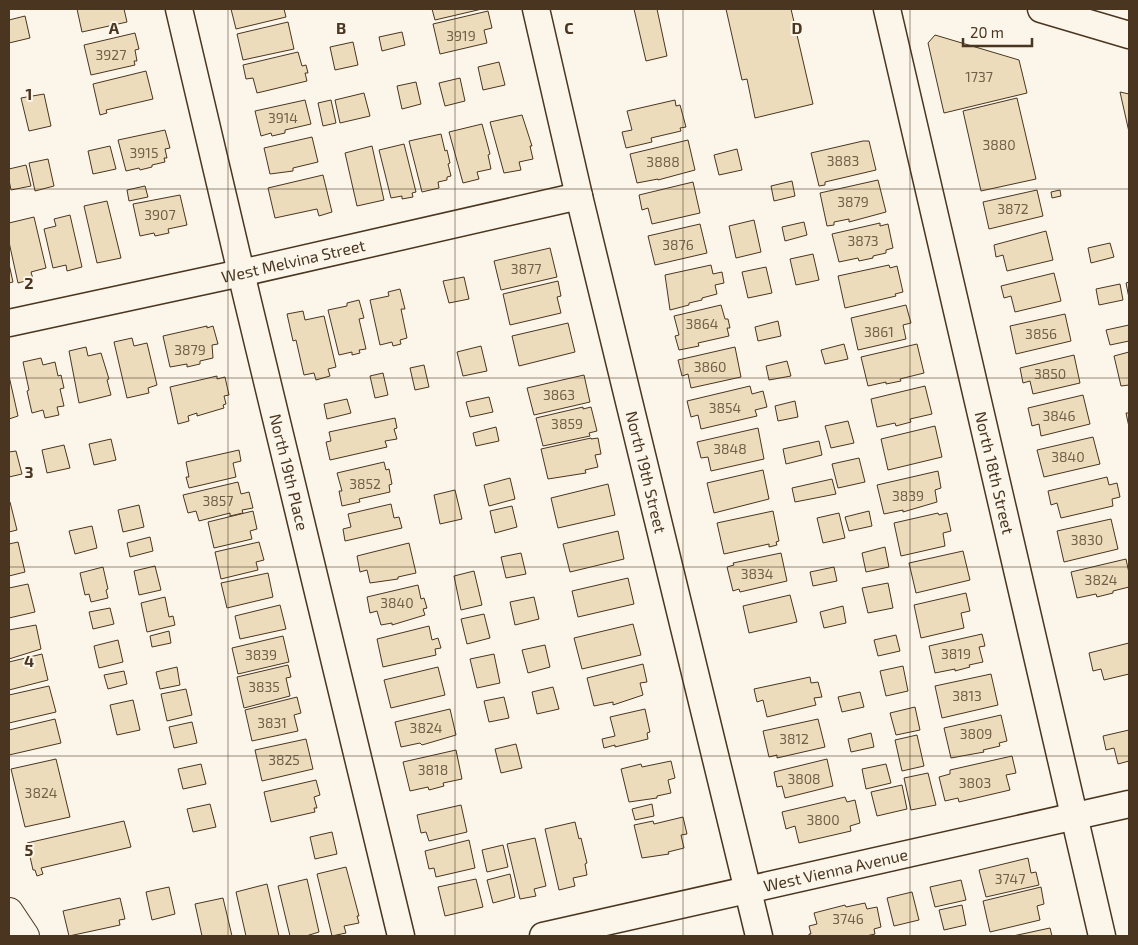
<svg xmlns="http://www.w3.org/2000/svg" width="1138" height="945" font-family="'Exo 2',sans-serif">
<style>
.building{fill:#ecdcbc;stroke:#4a3520}
.lines{fill:none;stroke-linecap:round;stroke-linejoin:round}
.minor-casing{stroke:#4a3520;stroke-width:29}
.major-casing{stroke:#4a3520;stroke-width:30}
.minor{stroke:#fbf6e9;stroke-width:26}
.major{stroke:#fbf6e9;stroke-width:28}
.grid{fill:none;stroke:#4a3520;stroke-width:1;stroke-opacity:0.55}
.labels{text-anchor:middle;stroke-width:4;stroke-linejoin:round;paint-order:stroke}
.number-label{font-size:14px;fill:#725f47}
.street-label{font-size:16px;fill:#4a3520;stroke:#fbf6e9}
.grid-label{font-size:16px;text-anchor:middle;font-weight:bold;fill:#4a3520;stroke:#fbf6e9;stroke-width:4;stroke-linejoin:round;paint-order:stroke}
</style>
<rect width="100%" height="100%" fill="#fbf6e9"/>
<!-- building -->
<g class="building">
<polygon points="77,9 124,9 127,22 82,32"/>
<polygon points="231,9 284,9 286,17 236,29"/>
<polygon points="432,9 482,9 435,20"/>
<polygon points="634,9 657,9 667,56 646,61"/>
<polygon points="726,9 791,9 813,104 755,118 747,79 742,80"/>
<polygon points="488,11 492,28 484,30 487,43 440,54 433,24"/>
<polygon points="25,16 30,38 9,43 9,20"/>
<polygon points="288,22 294,49 243,60 237,34"/>
<polygon points="402,32 405,45 382,51 379,37"/>
<polygon points="135,33 139,49 135,50 137,61 134,61 135,65 91,75 84,45"/>
<polygon points="935,35 1019,60 1027,93 944,113 928,43"/>
<polygon points="353,42 358,65 335,70 330,47"/>
<polygon points="298,52 302,66 306,65 308,73 305,73 307,81 257,93 253,78 246,79 243,65"/>
<polygon points="499,62 505,85 483,90 478,67"/>
<polygon points="146,71 153,99 106,110 107,113 100,115 93,84"/>
<polygon points="460,78 465,101 445,106 439,83"/>
<polygon points="416,82 421,104 402,109 397,86"/>
<polygon points="1120,92 1129,94 1129,132"/>
<polygon points="364,93 370,116 340,123 335,100"/>
<polygon points="44,94 51,126 29,131 21,98"/>
<polygon points="1017,98 1036,179 981,191 963,111"/>
<polygon points="305,100 311,124 285,130 285,133 272,136 271,133 261,136 255,111"/>
<polygon points="331,100 336,123 323,126 318,103"/>
<polygon points="675,100 676,106 680,105 686,127 680,128 681,131 651,138 652,142 626,148 622,132 632,130 627,111"/>
<polygon points="522,115 532,146 530,146 533,159 519,162 521,170 504,173 490,122"/>
<polygon points="482,124 490,154 488,155 491,169 477,172 479,179 463,183 449,132"/>
<polygon points="165,130 170,148 165,149 167,158 164,158 165,162 152,165 152,167 140,170 139,168 126,171 118,140"/>
<polygon points="441,134 445,151 447,150 450,163 448,164 451,176 447,177 447,180 438,182 439,188 422,192 409,141"/>
<polygon points="312,137 318,162 293,168 293,171 270,174 264,148"/>
<polygon points="688,140 695,170 658,180 658,179 637,183 630,154"/>
<polygon points="863,141 869,141 876,170 825,182 825,185 819,186 811,153"/>
<polygon points="404,144 416,192 412,193 413,197 402,199 402,196 391,198 379,150"/>
<polygon points="110,146 116,169 93,174 88,151"/>
<polygon points="372,146 384,200 357,206 345,153"/>
<polygon points="737,149 742,170 719,175 714,155"/>
<polygon points="48,159 54,186 35,191 29,163"/>
<polygon points="26,165 31,186 11,190 9,180 9,169"/>
<polygon points="323,175 332,212 319,216 317,209 275,218 268,188"/>
<polygon points="878,180 886,212 849,222 849,219 834,222 834,225 827,226 820,193"/>
<polygon points="792,181 795,196 774,201 771,186"/>
<polygon points="693,182 700,213 652,224 648,208 642,210 639,195"/>
<polygon points="145,186 148,197 129,201 127,190"/>
<polygon points="1037,190 1043,216 989,229 983,202"/>
<polygon points="1060,190 1061,196 1052,198 1051,192"/>
<polygon points="180,195 187,225 168,229 169,233 155,236 154,233 140,236 133,204"/>
<polygon points="107,201 121,258 97,263 84,206"/>
<polygon points="70,215 82,267 67,271 66,265 53,268 44,229 56,226 54,219"/>
<polygon points="34,217 46,268 31,272 33,279 18,283 9,242 9,223"/>
<polygon points="754,220 761,252 736,258 729,226"/>
<polygon points="804,222 807,235 785,241 782,227"/>
<polygon points="880,223 880,226 888,224 893,248 886,250 886,253 873,256 873,258 859,261 858,258 839,262 832,234"/>
<polygon points="700,224 707,253 655,265 648,236"/>
<polygon points="1046,231 1053,260 1007,271 1003,255 996,257 994,245"/>
<polygon points="1110,243 1114,257 1091,263 1088,248"/>
<polygon points="550,248 557,277 501,290 494,261"/>
<polygon points="813,254 819,280 796,285 790,259"/>
<polygon points="9,264 13,282 9,283"/>
<polygon points="711,265 713,274 722,272 724,283 715,285 717,294 702,298 702,300 689,303 689,305 670,310 665,275"/>
<polygon points="889,265 890,268 897,266 903,292 895,294 896,296 845,308 838,276"/>
<polygon points="766,267 772,293 748,298 742,272"/>
<polygon points="1054,273 1061,301 1015,312 1011,296 1004,298 1001,286"/>
<polygon points="464,277 469,299 449,303 443,281"/>
<polygon points="558,281 561,296 557,297 561,313 510,325 503,294"/>
<polygon points="1129,282 1129,298 1126,283"/>
<polygon points="1120,284 1123,300 1099,305 1096,289"/>
<polygon points="400,289 405,309 401,309 407,338 400,340 401,344 393,346 392,342 380,345 370,300 389,296 388,292"/>
<polygon points="359,300 364,318 359,319 366,349 359,350 360,353 352,355 352,352 339,355 328,310 347,306 347,303"/>
<polygon points="721,305 725,319 728,319 730,328 727,328 729,336 698,343 699,346 679,350 675,336 679,335 674,316"/>
<polygon points="906,305 911,323 903,325 906,339 858,350 851,318"/>
<polygon points="303,311 305,320 324,316 336,367 328,369 330,376 316,380 314,373 304,375 296,340 293,341 287,314"/>
<polygon points="1065,314 1071,341 1016,354 1010,326"/>
<polygon points="778,321 781,336 758,341 755,327"/>
<polygon points="568,323 575,352 519,366 512,336"/>
<polygon points="1129,325 1129,341 1110,345 1106,330"/>
<polygon points="207,326 207,328 213,326 218,344 212,345 213,358 200,361 200,364 187,367 187,364 170,367 163,336"/>
<polygon points="132,338 134,346 147,343 157,385 148,388 149,393 127,398 114,342"/>
<polygon points="844,344 848,359 825,364 821,350"/>
<polygon points="917,344 924,373 900,379 901,381 886,384 886,382 868,386 861,357"/>
<polygon points="481,346 487,371 463,376 457,352"/>
<polygon points="86,347 88,356 101,353 109,379 107,380 111,395 79,403 69,351"/>
<polygon points="735,347 741,377 691,388 688,374 682,376 678,360"/>
<polygon points="1129,352 1129,385 1121,386 1114,356"/>
<polygon points="1074,355 1080,383 1033,394 1030,381 1023,383 1020,368"/>
<polygon points="41,358 43,365 55,362 58,376 61,375 64,388 60,389 64,406 57,407 59,415 45,418 43,410 32,413 27,391 29,390 23,362"/>
<polygon points="787,361 791,376 769,380 766,366"/>
<polygon points="424,365 429,387 415,390 410,368"/>
<polygon points="383,373 388,395 375,398 370,376"/>
<polygon points="584,375 590,402 534,415 527,388"/>
<polygon points="9,376 18,416 9,419"/>
<polygon points="217,376 217,379 225,377 229,395 224,396 226,404 223,405 224,408 197,416 197,413 188,416 189,421 178,424 170,387"/>
<polygon points="750,386 752,394 763,391 767,407 755,410 757,416 701,429 698,415 691,417 687,401"/>
<polygon points="925,386 932,414 910,419 911,422 896,426 895,423 877,427 871,399"/>
<polygon points="1083,395 1090,424 1041,436 1039,424 1032,426 1028,408"/>
<polygon points="489,397 493,412 470,417 466,402"/>
<polygon points="347,399 351,413 327,419 324,404"/>
<polygon points="795,401 798,417 778,421 775,406"/>
<polygon points="583,407 583,409 591,407 597,431 589,433 590,436 543,446 536,418"/>
<polygon points="1126,413 1129,413 1129,427"/>
<polygon points="395,418 397,428 394,429 397,439 385,441 387,447 330,460 326,442 331,441 329,432"/>
<polygon points="848,421 854,443 831,448 825,426"/>
<polygon points="935,426 942,457 888,470 881,439"/>
<polygon points="496,427 499,441 476,446 473,433"/>
<polygon points="758,428 764,459 711,471 708,457 701,458 697,442"/>
<polygon points="1093,437 1100,464 1044,477 1037,450"/>
<polygon points="591,438 591,439 598,438 601,454 595,455 598,467 585,470 586,473 548,479 541,449"/>
<polygon points="111,439 116,460 94,465 89,444"/>
<polygon points="819,441 822,455 786,464 783,449"/>
<polygon points="64,445 70,468 47,473 42,450"/>
<polygon points="239,450 241,461 233,463 236,477 189,488 186,477 189,477 186,462"/>
<polygon points="16,451 22,474 9,477 9,452"/>
<polygon points="859,458 865,482 838,488 832,464"/>
<polygon points="384,462 386,470 389,469 392,484 389,485 390,492 359,499 360,502 342,506 339,491 342,491 337,473"/>
<polygon points="763,470 769,499 714,513 707,483"/>
<polygon points="938,471 941,488 935,490 937,502 903,512 903,510 884,514 877,485"/>
<polygon points="1107,477 1109,485 1117,483 1120,497 1112,499 1113,506 1061,518 1057,503 1051,505 1048,491"/>
<polygon points="510,478 515,499 489,506 484,485"/>
<polygon points="832,479 836,494 795,502 792,488"/>
<polygon points="238,482 241,494 249,492 253,508 242,510 243,513 230,516 230,513 199,521 196,511 188,513 183,495"/>
<polygon points="608,484 615,515 558,528 551,498"/>
<polygon points="455,490 462,519 440,524 434,495"/>
<polygon points="9,502 10,502 17,530 9,532"/>
<polygon points="391,504 394,518 399,517 402,528 345,541 343,529 351,527 348,514"/>
<polygon points="139,505 144,527 123,532 118,510"/>
<polygon points="512,506 517,527 495,533 490,511"/>
<polygon points="253,511 257,529 250,531 252,539 214,548 208,522"/>
<polygon points="773,511 779,541 776,542 777,545 769,547 769,544 724,554 717,523"/>
<polygon points="869,511 872,526 849,531 845,517"/>
<polygon points="839,513 845,538 823,543 817,518"/>
<polygon points="938,513 939,515 947,513 951,531 943,533 945,546 901,556 894,523"/>
<polygon points="1111,519 1118,549 1064,562 1057,531"/>
<polygon points="92,526 97,548 75,554 69,531"/>
<polygon points="618,531 624,559 570,572 563,544"/>
<polygon points="150,537 153,551 130,557 127,543"/>
<polygon points="18,542 25,572 9,576 9,544"/>
<polygon points="259,542 264,560 256,562 258,570 221,579 215,552"/>
<polygon points="409,543 416,573 398,577 398,579 370,583 367,570 360,572 357,556"/>
<polygon points="885,547 889,567 866,572 862,553"/>
<polygon points="963,551 970,580 916,593 909,563"/>
<polygon points="521,553 526,574 506,578 501,557"/>
<polygon points="781,553 787,581 740,592 739,589 733,591 727,567 734,565 733,563"/>
<polygon points="1126,559 1129,573 1129,587 1113,591 1113,593 1097,597 1096,594 1077,598 1071,572"/>
<polygon points="155,566 161,590 139,595 134,571"/>
<polygon points="103,567 108,589 106,590 108,598 91,602 89,594 85,595 80,573"/>
<polygon points="834,567 837,581 813,586 810,572"/>
<polygon points="474,571 482,605 461,610 454,576"/>
<polygon points="268,573 273,597 227,608 221,583"/>
<polygon points="628,578 634,604 578,617 572,591"/>
<polygon points="888,583 893,608 868,613 862,588"/>
<polygon points="28,584 35,612 9,618 9,588"/>
<polygon points="418,585 421,599 424,598 427,608 423,609 425,615 392,625 392,623 381,625 377,611 370,613 367,597"/>
<polygon points="966,593 970,611 961,613 964,628 921,638 914,605"/>
<polygon points="790,595 797,622 749,633 743,606"/>
<polygon points="165,597 169,617 173,616 175,625 147,632 141,603"/>
<polygon points="534,597 539,619 515,625 510,602"/>
<polygon points="280,605 286,629 240,639 235,616"/>
<polygon points="843,606 846,623 824,628 820,612"/>
<polygon points="110,608 114,624 93,629 89,612"/>
<polygon points="484,614 490,638 467,644 461,619"/>
<polygon points="633,624 641,655 582,669 574,638"/>
<polygon points="36,625 41,649 9,659 9,630"/>
<polygon points="429,626 432,640 438,638 441,648 435,649 436,655 383,667 377,639"/>
<polygon points="169,631 171,643 152,647 150,636"/>
<polygon points="982,634 985,646 979,647 983,662 969,665 970,667 955,671 955,669 935,673 929,646"/>
<polygon points="896,635 900,651 878,656 874,640"/>
<polygon points="283,636 289,662 238,674 232,648"/>
<polygon points="118,640 123,662 99,668 94,646"/>
<polygon points="1129,643 1129,674 1104,680 1101,669 1093,671 1089,653"/>
<polygon points="545,645 550,667 528,673 522,650"/>
<polygon points="42,654 48,680 9,690 9,662"/>
<polygon points="494,654 500,683 477,688 470,659"/>
<polygon points="643,664 647,682 640,683 643,695 613,705 613,702 594,706 587,678"/>
<polygon points="288,665 291,677 286,678 290,696 244,708 237,677"/>
<polygon points="903,666 908,691 886,696 880,671"/>
<polygon points="177,667 180,685 160,689 156,672"/>
<polygon points="438,667 445,695 391,708 384,680"/>
<polygon points="124,671 127,684 108,689 104,675"/>
<polygon points="991,674 998,705 942,718 935,686"/>
<polygon points="810,677 811,683 818,682 822,697 814,698 816,705 767,717 763,700 757,702 754,689"/>
<polygon points="49,686 56,712 9,723 9,695"/>
<polygon points="553,687 559,709 537,714 532,692"/>
<polygon points="186,689 192,715 167,721 161,694"/>
<polygon points="860,692 864,707 842,712 838,697"/>
<polygon points="297,697 301,713 294,715 298,731 252,741 245,710"/>
<polygon points="504,697 509,718 489,722 484,701"/>
<polygon points="133,700 140,730 117,735 110,705"/>
<polygon points="915,707 920,730 896,735 890,713"/>
<polygon points="450,709 456,735 422,745 420,743 401,747 395,722"/>
<polygon points="645,709 650,732 647,733 648,739 615,747 615,745 604,748 602,739 615,736 610,717"/>
<polygon points="1001,715 1007,741 999,743 1000,746 983,750 984,752 951,758 944,728"/>
<polygon points="55,719 61,743 9,755 9,730"/>
<polygon points="818,719 825,747 777,758 777,755 769,757 763,731"/>
<polygon points="192,722 197,743 174,748 169,727"/>
<polygon points="1129,730 1129,761 1118,764 1114,748 1106,750 1103,736"/>
<polygon points="871,733 874,747 851,752 848,739"/>
<polygon points="917,735 924,766 902,771 895,740"/>
<polygon points="306,739 313,769 262,781 255,750"/>
<polygon points="516,744 522,768 501,773 495,749"/>
<polygon points="456,750 462,779 443,783 444,786 429,790 428,787 410,791 403,762"/>
<polygon points="1012,756 1016,773 1006,775 1010,790 959,802 958,798 945,801 939,777 950,774 950,770"/>
<polygon points="56,759 70,817 25,827 11,769"/>
<polygon points="827,759 833,786 785,798 782,786 777,787 774,772"/>
<polygon points="671,761 675,778 668,780 671,793 657,796 657,798 629,802 621,769 641,764 642,767"/>
<polygon points="201,764 206,784 183,789 178,769"/>
<polygon points="886,764 891,783 866,789 862,769"/>
<polygon points="928,773 936,805 911,810 904,778"/>
<polygon points="316,780 320,795 314,797 317,808 314,808 315,812 271,822 264,792"/>
<polygon points="902,785 907,809 877,816 871,792"/>
<polygon points="845,797 847,802 855,800 860,823 850,826 851,831 799,843 795,826 786,829 782,812"/>
<polygon points="210,804 216,827 193,832 187,809"/>
<polygon points="652,804 654,816 635,820 632,809"/>
<polygon points="461,805 467,832 429,841 426,832 421,833 417,815"/>
<polygon points="683,817 687,834 681,835 684,848 668,852 669,854 642,858 634,825 653,821 654,824"/>
<polygon points="124,821 131,847 41,868 43,874 37,876 35,870 33,870 27,843"/>
<polygon points="575,822 579,839 581,838 587,863 585,864 587,875 573,878 575,886 559,890 545,829"/>
<polygon points="332,832 337,854 315,859 310,837"/>
<polygon points="535,838 546,886 534,889 536,896 520,899 507,844"/>
<polygon points="469,840 475,868 436,877 434,868 429,869 425,851"/>
<polygon points="503,845 508,867 487,872 482,850"/>
<polygon points="1028,858 1031,873 1036,872 1039,885 986,897 979,870"/>
<polygon points="346,867 359,916 357,916 359,923 344,926 346,933 332,936 317,874"/>
<polygon points="510,874 515,897 493,903 487,880"/>
<polygon points="307,879 319,932 306,936 290,936 278,886"/>
<polygon points="476,879 483,907 445,916 438,887"/>
<polygon points="961,880 966,900 935,907 930,887"/>
<polygon points="267,884 279,936 246,936 236,892"/>
<polygon points="169,887 175,914 152,920 146,892"/>
<polygon points="1041,887 1044,904 1037,906 1040,920 990,932 983,901"/>
<polygon points="912,892 919,920 894,926 887,898"/>
<polygon points="120,898 125,919 119,920 120,925 69,936 63,911"/>
<polygon points="223,898 232,936 202,936 195,904"/>
<polygon points="865,903 867,909 877,907 881,927 874,929 875,934 866,936 809,936 809,934 811,934 809,926 817,924 814,913 845,905 846,907"/>
<polygon points="962,905 966,925 944,930 939,910"/>
<polygon points="1050,928 1052,936 1013,936"/>
</g>
<g class="lines">
<!-- minor casing -->
<g class="minor-casing">
<g id="minor">
<path id="s1" d="M179 9 247 298 401 936"/>
<path id="s2" d="M536 9 579 196 759 936"/>
<path id="s3" d="M887 9 1102 936"/>
<polyline points="1041,9 1129,35"/>
<path id="s4" d="M9 323 241 273 579 196"/>
<path id="s5" d="M543 936 1129 804"/>
</g>
</g>
<!-- major casing -->
<g class="major-casing">
<polyline id="major" points="9,912 25,936"/>
</g>
<!-- minor -->
<use href="#minor" class="minor"/>
<!-- major -->
<use href="#major" class="major"/>
</g>
<!-- grid -->
<path class="grid" d="M228 9V936M455 9V936M683 9V936M910 9V936M9 189H1129M9 378H1129M9 567H1129M9 756H1129"/>
<g class="labels">
<!-- number labels -->
<g class="number-label">
<text x="461" y="41">3919</text>
<text x="111" y="60">3927</text>
<text x="979" y="82">1737</text>
<text x="283" y="123">3914</text>
<text x="999" y="150">3880</text>
<text x="144" y="158">3915</text>
<text x="843" y="166">3883</text>
<text x="663" y="167">3888</text>
<text x="853" y="207">3879</text>
<text x="1013" y="214">3872</text>
<text x="160" y="220">3907</text>
<text x="863" y="246">3873</text>
<text x="678" y="250">3876</text>
<text x="526" y="274">3877</text>
<text x="702" y="329">3864</text>
<text x="879" y="337">3861</text>
<text x="1041" y="339">3856</text>
<text x="190" y="355">3879</text>
<text x="710" y="372">3860</text>
<text x="1050" y="379">3850</text>
<text x="559" y="400">3863</text>
<text x="725" y="413">3854</text>
<text x="1059" y="421">3846</text>
<text x="567" y="429">3859</text>
<text x="730" y="454">3848</text>
<text x="1068" y="462">3840</text>
<text x="365" y="489">3852</text>
<text x="908" y="501">3839</text>
<text x="218" y="506">3857</text>
<text x="1087" y="545">3830</text>
<text x="757" y="579">3834</text>
<text x="1101" y="585">3824</text>
<text x="397" y="608">3840</text>
<text x="956" y="659">3819</text>
<text x="261" y="660">3839</text>
<text x="264" y="692">3835</text>
<text x="967" y="701">3813</text>
<text x="272" y="728">3831</text>
<text x="426" y="733">3824</text>
<text x="976" y="739">3809</text>
<text x="794" y="744">3812</text>
<text x="284" y="765">3825</text>
<text x="433" y="775">3818</text>
<text x="804" y="784">3808</text>
<text x="975" y="788">3803</text>
<text x="41" y="798">3824</text>
<text x="823" y="825">3800</text>
<text x="1010" y="884">3747</text>
<text x="848" y="924">3746</text>
</g>
<!-- street labels -->
<g class="street-label">
<text dy="6" stroke="none"><textPath href="#s4" startOffset="291">West Melvina Street</textPath></text>
<text dy="6" stroke="none"><textPath href="#s1" startOffset="476">North 19th Place</textPath></text>
<text dy="6" stroke="none"><textPath href="#s2" startOffset="476">North 19th Street</textPath></text>
<text dy="6" stroke="none"><textPath href="#s3" startOffset="476">North 18th Street</textPath></text>
<text dy="6" stroke="none"><textPath href="#s5" startOffset="300">West Vienna Avenue</textPath></text>
</g>
</g>
<g class="grid-label">
<text x="114" y="34">A</text>
<text x="341" y="34">B</text>
<text x="569" y="34">C</text>
<text x="797" y="34">D</text>
<text x="29" y="100">1</text>
<text x="29" y="289">2</text>
<text x="29" y="478">3</text>
<text x="29" y="667">4</text>
<text x="29" y="856">5</text>
</g>
<!-- border -->
<rect width="1138" height="945" fill="none" stroke="#4a3520" stroke-width="20"/>
<!-- scale -->
<path d="M963 38v8h69v-8" fill="none" stroke="#4a3520" stroke-width="2.5"/>
<text x="970" y="38" font-size="15" fill="#4a3520" stroke="#fbf6e9" stroke-width="4" paint-order="stroke">20 m</text>
</svg>
